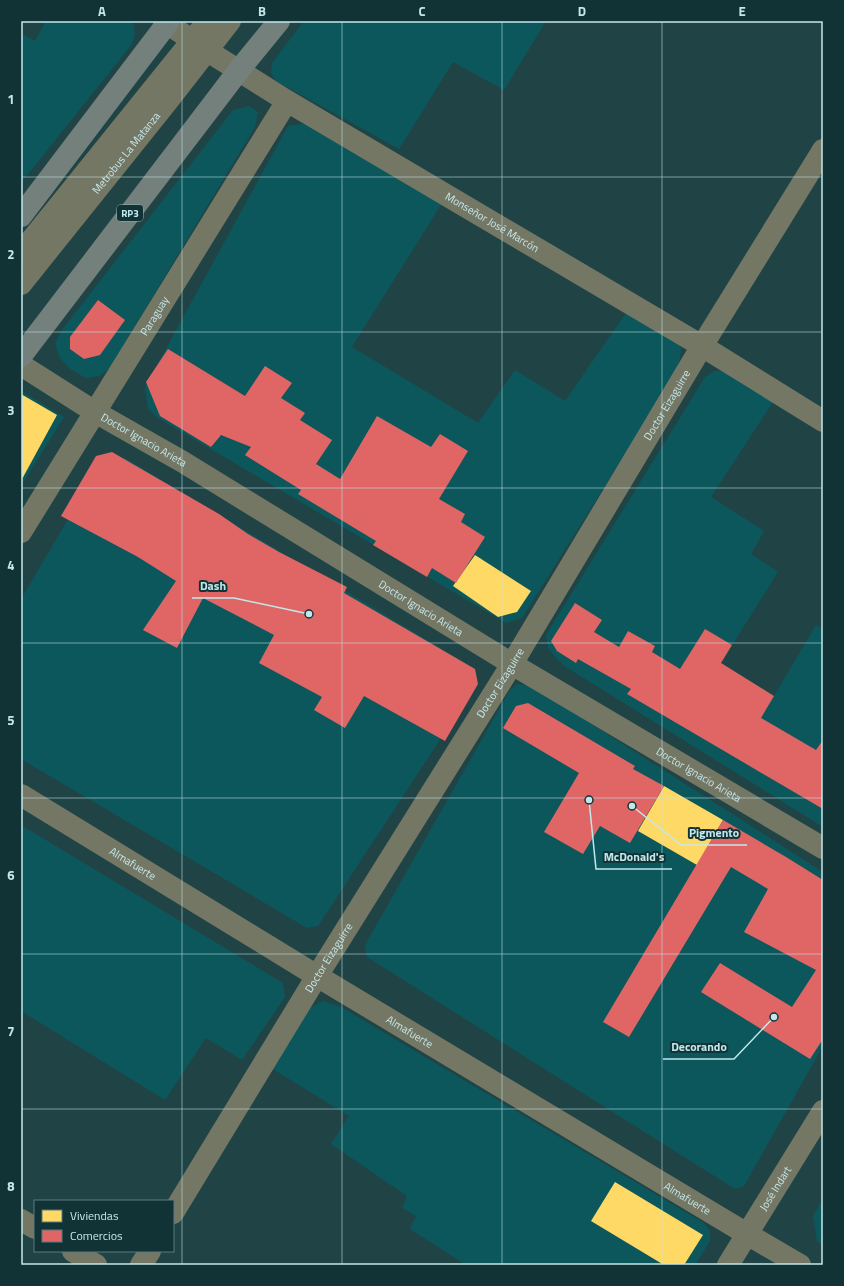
<svg xmlns="http://www.w3.org/2000/svg" width="844" height="1286" font-family="'Titillium Web',sans-serif">
<style>
.built{fill:#0c575c}
.homes{fill:#ffd966}
.shops{fill:#e06666}
.lines{fill:none;stroke-linecap:round;stroke-linejoin:round}
.minor{stroke:#757765;stroke-width:22}
.highway{stroke:#74807b;stroke-width:22}
.grid{fill:none;stroke:#c3e8eb;stroke-width:1;stroke-opacity:0.55}
.labels{text-anchor:middle;stroke-width:4;stroke-linejoin:round;paint-order:stroke}
.shield{fill:#123336;stroke:#8eb2b5;stroke-width:1}
.shield-label{font-size:10px;font-weight:bold;fill:#c3e8eb}
.street-label{font-size:11px;fill:#c3e8eb;stroke:#123336}
.leader{fill:none;stroke:#c3e8eb;stroke-width:1.5}
.callout-dot{fill:#c3e8eb;stroke:#123336;stroke-width:1.5}
.callout-label{font-size:12px;text-anchor:middle;font-weight:bold;fill:#c3e8eb;stroke:#123336;stroke-width:4;stroke-linejoin:round;paint-order:stroke}
.neatline{fill:none;stroke:#c3e8eb;stroke-width:1.5}
.grid-label{font-size:13px;text-anchor:middle;font-weight:bold;fill:#c3e8eb}
</style>
<rect width="100%" height="100%" fill="#204446"/>
<!-- built -->
<g class="built">
<polygon points="46,21 132,21 134,25 135,34 132,44 21,183 21,33 35,41"/>
<polygon points="304,21 546,21 504,90 453,62 399,149 276,81 271,73 272,63"/>
<polygon points="249,106 258,112 255,127 109,369 99,376 86,378 70,369 60,358 55,344 62,330 233,110"/>
<polygon points="302,124 321,127 444,200 352,347 478,423 515,370 565,401 628,310 680,340 681,350 678,370 522,618 506,623 158,418 148,409 145,387 288,126"/>
<polygon points="714,371 728,371 775,399 711,497 764,531 751,554 778,572 721,663 774,696 816,625 823,629 823,827 566,667 556,658 548,648 546,635 705,377"/>
<polygon points="21,391 64,417 21,486"/>
<polygon points="106,455 125,458 475,669 477,683 318,926 307,928 21,759 21,599"/>
<polygon points="517,684 532,686 823,872 823,1046 744,1186 735,1189 367,957 365,945 510,690"/>
<polygon points="21,825 283,983 285,997 242,1060 206,1038 165,1100 21,1011"/>
<polygon points="323,1001 341,1007 704,1223 710,1231 710,1241 695,1265 466,1265 410,1229 416,1216 402,1208 407,1196 331,1144 349,1116 268,1066 304,1011"/>
<polygon points="823,1199 823,1245 817,1241 813,1216"/>
</g>
<!-- homes -->
<g class="homes">
<polygon points="21,394 57,415 21,481"/>
<polygon points="475,555 531,591 517,612 498,617 453,586"/>
<polygon points="664,786 723,820 697,865 638,831"/>
<polygon points="615,1182 703,1235 684,1265 664,1265 591,1221"/>
</g>
<!-- shops -->
<g class="shops">
<polygon points="98,300 125,320 100,355 84,359 70,349 70,337"/>
<polygon points="168,349 245,396 265,366 292,383 281,398 305,413 300,420 332,440 316,464 340,479 377,416 431,447 440,434 468,451 439,499 465,514 461,522 485,537 456,583 432,568 427,577 373,545 376,541 298,494 301,490 245,455 251,447 221,435 211,447 160,416 146,382"/>
<polygon points="112,452 219,514 248,534 279,552 347,587 344,593 475,669 478,684 445,741 364,696 345,728 314,710 322,697 259,663 274,635 203,598 177,648 143,630 176,581 138,557 61,516 96,456"/>
<polygon points="575,603 602,620 594,632 619,647 628,631 655,646 652,652 680,669 705,629 732,645 721,663 774,696 761,718 816,750 823,740 823,809 627,694 631,689 578,659 576,663 557,651 551,641"/>
<polygon points="528,703 635,766 633,769 664,786 630,843 600,826 583,854 544,832 579,773 503,728 516,706"/>
<polygon points="723,820 786,857 823,880 823,1039 810,1059 701,992 720,963 792,1007 816,970 744,932 768,889 731,867 629,1037 603,1022"/>
</g>
<g class="lines">
<!-- minor -->
<g class="minor">
<path id="s1" d="M164 21 206 50 287 101 702 346 823 421"/>
<polyline points="21,253 208,21"/>
<path id="s2" d="M21 284 166 103 230 21"/>
<path id="s3" d="M21 365 95 412 183 462 512 664 823 848"/>
<path id="s4" d="M21 532 287 101"/>
<path id="s5" d="M21 795 317 976 747 1234 800 1265"/>
<path id="s6" d="M173 1213 317 976 512 664 702 346 823 150"/>
<polyline points="21,1220 35,1228"/>
<polyline points="73,1251 96,1265"/>
<polyline points="141,1265 150,1251"/>
<path id="s7" d="M728 1265 823 1111"/>
</g>
<!-- highway -->
<g class="highway">
<polyline points="21,216 169,21"/>
<polyline points="21,356 239,70 279,21"/>
</g>
</g>
<!-- grid -->
<path class="grid" d="M182 21V1265M342 21V1265M502 21V1265M662 21V1265M21 177H823M21 332H823M21 488H823M21 643H823M21 798H823M21 954H823M21 1109H823"/>
<g class="labels">
<!-- shield labels -->
<rect class="shield" x="117" y="205" width="26" height="16" rx="3"/>
<g class="shield-label">
<text x="130" y="217">RP3</text>
</g>
<!-- street labels -->
<g class="street-label">
<text dy="4" stroke="none"><textPath href="#s2" startOffset="168">Metrobus La Matanza</textPath></text>
<text dy="4" stroke="none"><textPath href="#s1" startOffset="385">Monseñor José Marcón</textPath></text>
<text dy="4" stroke="none"><textPath href="#s4" startOffset="254">Paraguay</textPath></text>
<text dy="4" stroke="none"><textPath href="#s6" startOffset="947">Doctor Eizaguirre</textPath></text>
<text dy="4" stroke="none"><textPath href="#s3" startOffset="144">Doctor Ignacio Arieta</textPath></text>
<text dy="4" stroke="none"><textPath href="#s3" startOffset="468">Doctor Ignacio Arieta</textPath></text>
<text dy="4" stroke="none"><textPath href="#s6" startOffset="623">Doctor Eizaguirre</textPath></text>
<text dy="4" stroke="none"><textPath href="#s3" startOffset="792">Doctor Ignacio Arieta</textPath></text>
<text dy="4" stroke="none"><textPath href="#s5" startOffset="131">Almafuerte</textPath></text>
<text dy="4" stroke="none"><textPath href="#s6" startOffset="299">Doctor Eizaguirre</textPath></text>
<text dy="4" stroke="none"><textPath href="#s5" startOffset="455">Almafuerte</textPath></text>
<text dy="4" stroke="none"><textPath href="#s7" startOffset="90">José Indart</textPath></text>
<text dy="4" stroke="none"><textPath href="#s5" startOffset="779">Almafuerte</textPath></text>
</g>
</g>
<!-- callouts -->
<path class="leader" d="M309 614L234 598H192M632 806L681 845H747M589 800L596 869H672M774 1017L734 1059H663"/>
<g class="callout-dot">
<circle cx="309" cy="614" r="4"/>
<circle cx="632" cy="806" r="4"/>
<circle cx="589" cy="800" r="4"/>
<circle cx="774" cy="1017" r="4"/>
</g>
<g class="callout-label">
<text x="213" y="590">Dash</text>
<text x="714" y="837">Pigmento</text>
<text x="634" y="861">McDonald's</text>
<text x="699" y="1051">Decorando</text>
</g>
<!-- border -->
<rect width="844" height="1286" fill="none" stroke="#123336" stroke-width="44"/>
<!-- legend -->
<rect x="34" y="1200" width="140" height="52" fill="#123336" stroke="#597b7e"/>
<rect x="42" y="1210" width="20" height="12" fill="#ffd966" stroke="#597b7e"/>
<text x="70" y="1220" font-size="12" fill="#c3e8eb">Viviendas</text>
<rect x="42" y="1230" width="20" height="12" fill="#e06666" stroke="#597b7e"/>
<text x="70" y="1240" font-size="12" fill="#c3e8eb">Comercios</text>
<rect x="22" y="22" width="800" height="1242" class="neatline"/>
<g class="grid-label">
<text x="102" y="16">A</text>
<text x="262" y="16">B</text>
<text x="422" y="16">C</text>
<text x="582" y="16">D</text>
<text x="742" y="16">E</text>
<text x="11" y="104">1</text>
<text x="11" y="259">2</text>
<text x="11" y="415">3</text>
<text x="11" y="570">4</text>
<text x="11" y="725">5</text>
<text x="11" y="880">6</text>
<text x="11" y="1036">7</text>
<text x="11" y="1191">8</text>
</g>
</svg>
